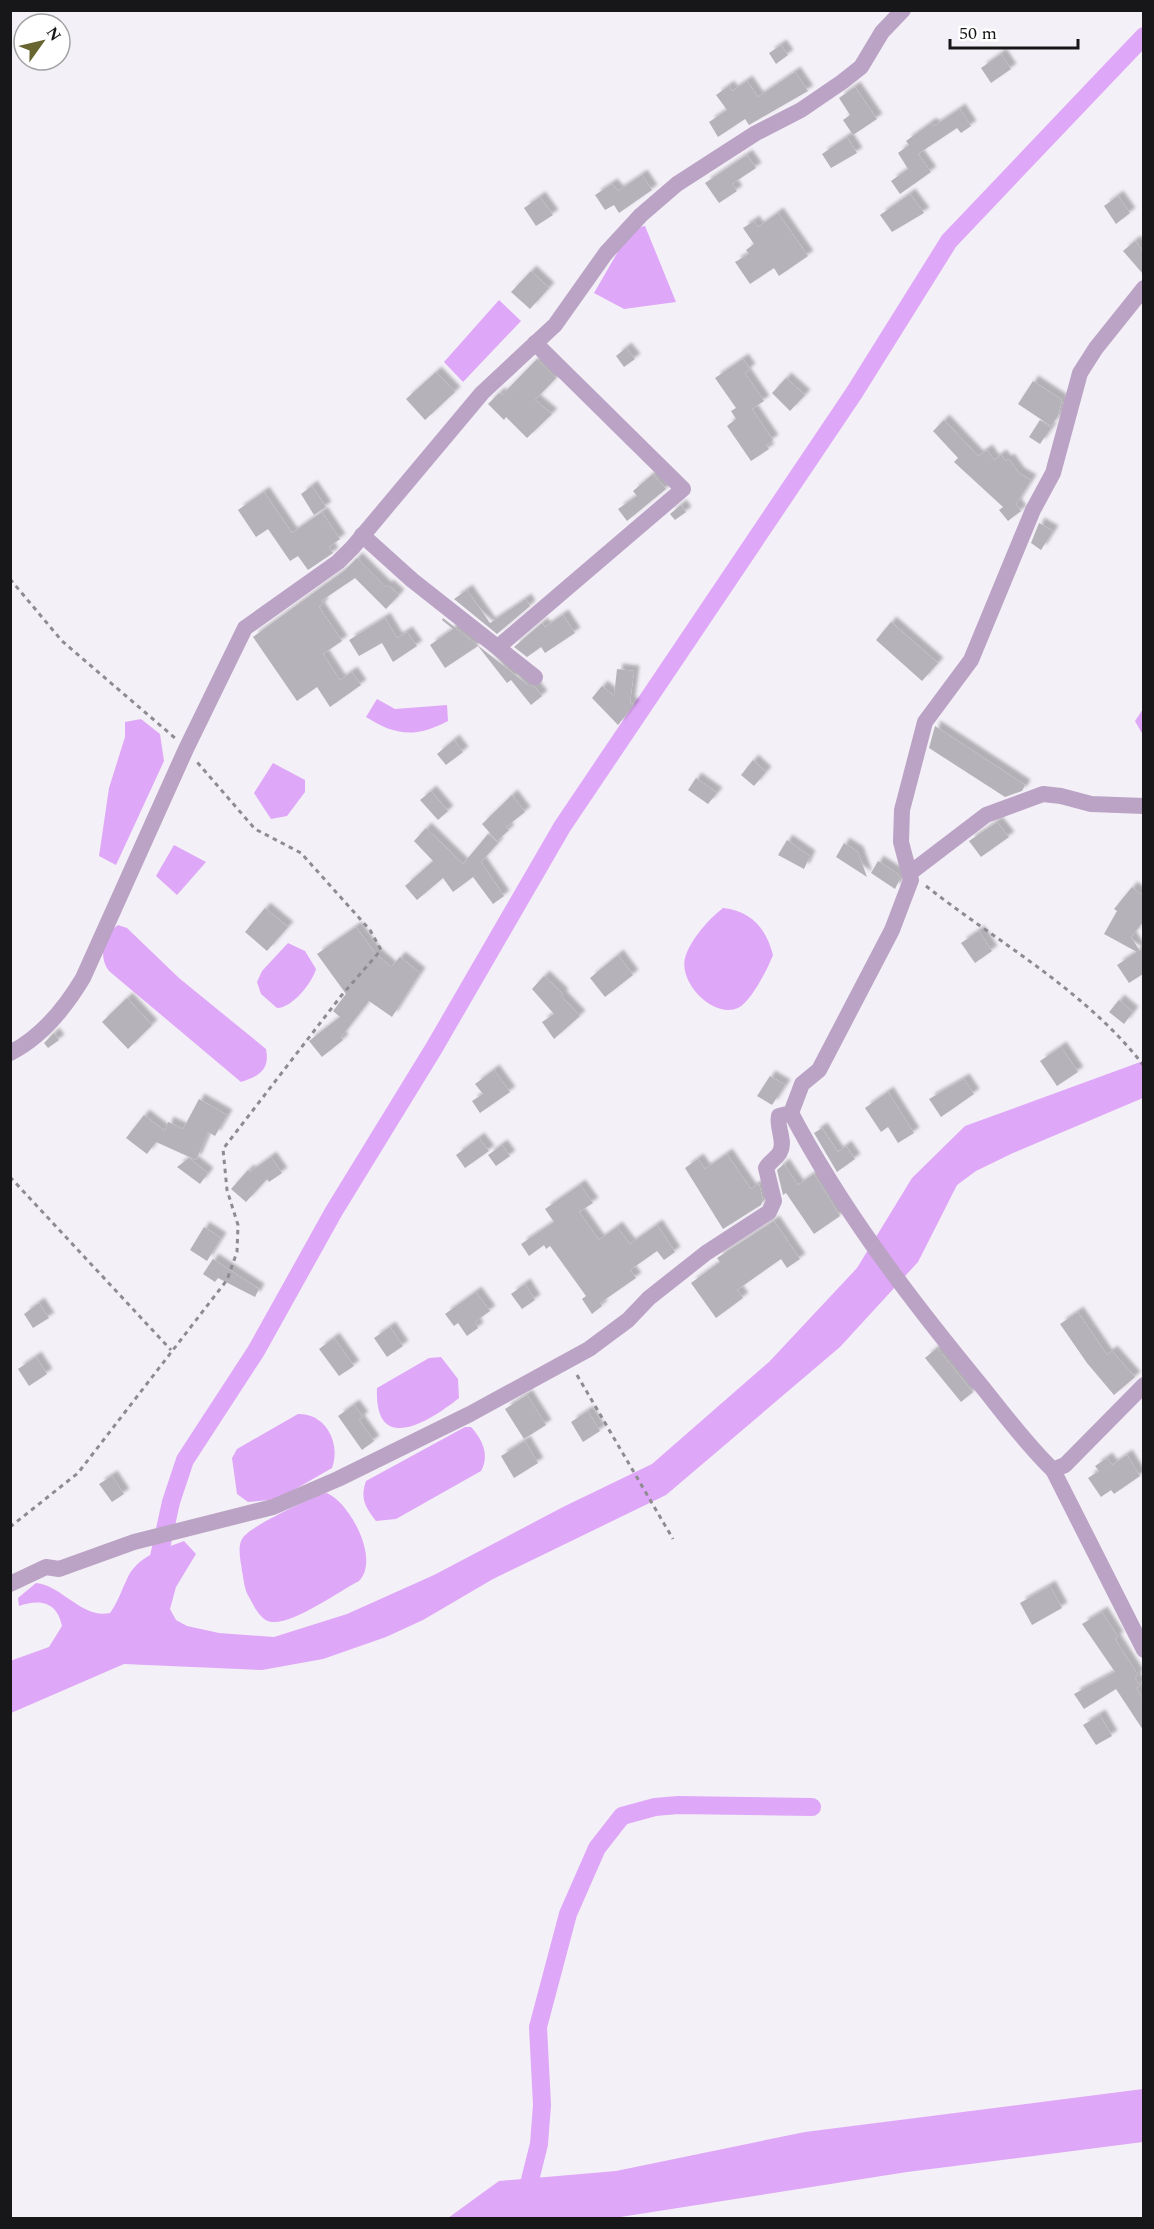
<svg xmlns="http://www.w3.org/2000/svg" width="1154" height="2229" font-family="Spectral,serif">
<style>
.water{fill:#dfa7f7}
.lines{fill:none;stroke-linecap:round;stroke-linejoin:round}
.canal{stroke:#dfa7f7;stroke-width:18}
.building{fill:#b6b2b9;filter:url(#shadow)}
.path{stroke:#8f8c91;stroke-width:3;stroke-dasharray:4.5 4.5;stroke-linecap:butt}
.street{stroke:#bba3c6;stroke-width:16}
</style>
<defs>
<filter id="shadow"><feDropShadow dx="5.5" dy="-5.5" stdDeviation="1.5" flood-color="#0004"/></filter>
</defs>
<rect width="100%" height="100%" fill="#f4f0f7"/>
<!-- water -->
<g class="water">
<polygon points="645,226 676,302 624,309 594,293 631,229"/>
<polygon points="499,300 521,321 463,382 444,362"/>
<path d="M377 699 395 709 447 705 448 721C416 738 396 736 366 717Z"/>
<polygon points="1143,709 1143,735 1135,721"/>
<polygon points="141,719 160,734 164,761 116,865 99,856 109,788 125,737 125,722"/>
<polygon points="273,763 305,780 305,792 287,816 271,819 254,793"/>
<polygon points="174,845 206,862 177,895 156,876"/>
<path d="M723 908C751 911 766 928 773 955 768 968 751 1002 738 1008 712 1019 676 980 686 955 692 938 709 919 723 908Z"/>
<path d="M118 925 127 928 179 978 266 1049C270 1069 260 1076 241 1082L109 971C98 957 103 935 118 925Z"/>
<path d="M288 943 305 951 316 969C312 983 292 1008 277 1008L261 994 257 982 262 971Z"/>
<path d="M1143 1061V1098L1013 1153 976 1171 957 1185 918 1262 840 1347 666 1495 493 1579 423 1620 386 1637 323 1659 262 1670 124 1664 11 1713 10 1661 49 1647 62 1626C57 1601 39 1599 19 1606L18 1598 36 1583C63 1586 82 1619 110 1613 118 1602 121 1591 127 1579 137 1556 163 1549 184 1541L196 1554 176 1587 170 1609 176 1620 187 1626 219 1633 274 1637 347 1614 434 1575 563 1507 652 1464 769 1362 857 1268 912 1178 965 1126Z"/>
<path d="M441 1357 458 1379 459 1398C429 1422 374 1456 377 1388L429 1358Z"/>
<path d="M298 1414C326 1413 341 1444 332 1468L278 1499 248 1502 237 1494 232 1458 237 1449Z"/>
<path d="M465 1427H471C482 1439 490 1455 481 1471L396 1519 376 1521C365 1507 360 1498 366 1481Z"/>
<path d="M327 1493C351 1504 380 1560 359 1581 338 1592 295 1623 273 1622 261 1622 254 1606 249 1597 244 1589 244 1580 242 1571 241 1561 237 1548 242 1539 249 1526 305 1502 321 1494Z"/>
<polygon points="1143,2089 1143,2142 907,2172 614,2218 448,2218 499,2181 616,2171 805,2132"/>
</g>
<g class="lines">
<!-- canal -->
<g class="canal">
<polyline points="155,1575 171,1502 185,1460 256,1351 334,1211 434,1048 562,827 854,393 949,241 1144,36"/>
<polyline points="528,2202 527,2192 539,2144 542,2105 538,2027 568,1914 597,1848 622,1816 655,1807 678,1805 812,1807"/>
</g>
</g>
<!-- building -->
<g class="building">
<polygon points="781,45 788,55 776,64 769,53"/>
<polygon points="1001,54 1011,69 991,83 981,68"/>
<polygon points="795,72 808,91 749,125 745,119 718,137 709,122 727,110 716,95 729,86 732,91 747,81 758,97"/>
<polygon points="855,87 877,119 853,135 843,120 850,115 839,98"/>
<polygon points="960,109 971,126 961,133 957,128 918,154 931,172 900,194 891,181 908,169 898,153 909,145 906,141 931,123 934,126"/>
<polygon points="847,137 857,153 831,168 822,154"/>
<polygon points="747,155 756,168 732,184 737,191 719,203 705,183"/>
<polygon points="642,175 652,190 619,213 614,205 605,210 595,195 612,184 618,191"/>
<polygon points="910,194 924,213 892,232 880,215"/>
<polygon points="1118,196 1130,213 1116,224 1104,206"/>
<polygon points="540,197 553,215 536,226 524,208"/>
<polygon points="778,213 808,256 779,276 774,268 750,284 735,262 749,254 746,250 754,244 743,228 754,221 758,227"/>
<polygon points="1135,241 1143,251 1143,274 1123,251"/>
<polygon points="531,271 549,288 530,309 511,292"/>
<polygon points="626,348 635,359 624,367 616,356"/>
<polygon points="537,359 556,378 535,400 552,414 527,438 506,417 504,420 488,404 499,393 502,395"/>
<polygon points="743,359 750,369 745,373 764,401 752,409 773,440 766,445 769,449 751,461 727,426 736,419 731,411 736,408 715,378"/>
<polygon points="436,372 455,392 425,420 406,399"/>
<polygon points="786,378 805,395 790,411 772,393"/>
<polygon points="1033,381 1062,400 1058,416 1051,426 1018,404"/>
<polygon points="944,420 978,456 987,450 994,460 1001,455 1006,461 1009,459 1019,473 1031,480 1016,504 1021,511 1008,521 999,510 1003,507 954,462 958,458 933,431"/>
<polygon points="1040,420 1051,428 1040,444 1029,437"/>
<polygon points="653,474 666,489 627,521 618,509 637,496 633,491"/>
<polygon points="312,486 326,507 314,515 301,494"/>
<polygon points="264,492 292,533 322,512 340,539 329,547 333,553 308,570 298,556 290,561 268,529 256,537 238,510"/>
<polygon points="681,505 686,512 675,520 670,514"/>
<polygon points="1039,523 1053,531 1041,550 1031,543"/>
<polygon points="357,558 386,587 388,585 399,595 386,609 355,578 321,601 323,604 319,607 342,641 323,654 340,680 352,672 361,685 330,707 317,687 297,701 253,637 344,571"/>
<polygon points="467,590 490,623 526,599 530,606 497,634 454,599"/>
<polygon points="563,615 575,633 545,653 541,647 527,657 514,647 542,623 545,627"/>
<polygon points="385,618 397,638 407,632 417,646 393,662 382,643 359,656 349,640"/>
<polygon points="443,618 528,685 535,687 542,696 531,705 511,680 507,683 478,646 445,668 430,645 453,629 442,620"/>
<polygon points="891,622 938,663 922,681 876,640"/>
<polygon points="617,669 634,671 630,702 634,705 618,725 592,698 602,686 614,696"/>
<polygon points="935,726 1025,785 1022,791 1005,797 929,748"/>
<polygon points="454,740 463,752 446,765 437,754"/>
<polygon points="753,760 766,772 754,786 741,775"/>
<polygon points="696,778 717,793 708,804 688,790"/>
<polygon points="431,791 448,811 438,820 420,800"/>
<polygon points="512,795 525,812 506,827 509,830 497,841 482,824"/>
<polygon points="997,822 1009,837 981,857 969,841"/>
<polygon points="426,828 463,864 488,834 498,843 481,862 504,896 493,904 473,877 453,892 443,878 417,900 405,886 433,861 414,841"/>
<polygon points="787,840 810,856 804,869 778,855"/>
<polygon points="844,843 858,852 867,877 836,857"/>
<polygon points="878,861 898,874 900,879 895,889 871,873"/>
<polygon points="1132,887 1143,896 1143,922 1131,937 1140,951 1143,948 1143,974 1129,983 1117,965 1137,952 1104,934 1117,911 1114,909"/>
<polygon points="265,908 288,927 267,951 245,932"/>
<polygon points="356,927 375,953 391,967 400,957 420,973 392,1017 369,1001 341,1037 343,1040 322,1057 309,1041 340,1017 333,1011 346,994 317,954"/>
<polygon points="979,931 992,951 975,963 961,943"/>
<polygon points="618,955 633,975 605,997 590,978"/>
<polygon points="544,976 563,994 561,996 580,1016 554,1039 542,1022 554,1014 532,989"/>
<polygon points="127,998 152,1025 128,1049 102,1022"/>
<polygon points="1119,1000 1133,1012 1124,1024 1109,1012"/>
<polygon points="54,1033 59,1040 48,1048 44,1043"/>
<polygon points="1061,1047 1078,1072 1057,1086 1040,1061"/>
<polygon points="494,1070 510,1092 480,1113 472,1101 483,1094 475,1084"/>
<polygon points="770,1076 785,1085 772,1105 757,1096"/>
<polygon points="964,1079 974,1094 941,1117 929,1099"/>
<polygon points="888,1092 914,1133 898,1143 888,1127 881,1132 865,1108"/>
<polygon points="199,1099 227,1115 215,1136 208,1132 196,1160 156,1142 147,1154 126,1138 144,1115 165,1131 168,1122 183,1129"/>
<polygon points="822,1128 838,1152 846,1146 855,1159 837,1172 814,1133"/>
<polygon points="479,1138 489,1151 465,1168 456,1155"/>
<polygon points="502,1145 510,1156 496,1166 488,1155"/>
<polygon points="727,1154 751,1189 759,1184 763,1200 761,1205 723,1229 685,1168 698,1159 705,1169"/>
<polygon points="271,1157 282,1173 269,1182 267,1179 246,1202 231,1189 248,1170 250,1172"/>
<polygon points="189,1158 208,1173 200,1184 177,1167"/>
<polygon points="784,1164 798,1185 814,1174 840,1216 814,1234 786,1193 783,1195 777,1170"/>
<polygon points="580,1185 593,1203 579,1212 599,1240 617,1227 630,1244 657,1225 675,1252 664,1260 657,1251 630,1270 636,1278 600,1303 602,1306 592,1314 582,1299 586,1296 550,1246 546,1249 544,1245 529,1256 521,1244 554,1222 545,1209"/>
<polygon points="774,1221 800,1259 787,1268 781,1259 737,1290 743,1298 716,1318 691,1283 720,1262 717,1258"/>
<polygon points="204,1227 221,1238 207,1261 190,1250"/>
<polygon points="213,1259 259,1289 255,1297 218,1278 215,1282 203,1274"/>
<polygon points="525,1284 535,1300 522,1309 511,1294"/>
<polygon points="476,1292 490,1311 475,1322 478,1328 467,1336 458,1323 454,1326 445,1314"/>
<polygon points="39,1303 49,1318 33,1328 24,1314"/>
<polygon points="1078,1312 1107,1355 1112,1351 1135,1377 1114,1395 1087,1363 1060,1324"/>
<polygon points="390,1327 403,1346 387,1357 374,1338"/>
<polygon points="334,1338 354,1366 339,1376 319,1349"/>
<polygon points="937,1348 973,1392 961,1402 925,1358"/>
<polygon points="36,1357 47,1374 29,1386 18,1369"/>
<polygon points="527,1395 546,1425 524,1439 505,1409"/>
<polygon points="354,1405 363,1417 359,1420 374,1441 362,1450 338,1416"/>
<polygon points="588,1411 600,1431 583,1442 571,1422"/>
<polygon points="525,1441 538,1463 514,1478 501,1456"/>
<polygon points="1127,1455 1140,1476 1114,1494 1111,1490 1101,1497 1088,1478 1099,1471 1095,1466 1107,1458 1112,1465"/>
<polygon points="112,1476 124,1494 112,1502 99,1484"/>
<polygon points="1050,1586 1062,1608 1032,1625 1020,1603"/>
<polygon points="1102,1612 1118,1637 1115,1639 1138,1675 1135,1678 1140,1686 1136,1688 1143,1699 1143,1730 1116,1689 1084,1709 1074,1694 1115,1672 1082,1624"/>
<polygon points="1100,1715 1112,1736 1096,1745 1083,1725"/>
</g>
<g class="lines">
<!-- path -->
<g class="path">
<polyline points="10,579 62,641 175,738"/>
<path d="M926 886C1000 944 1085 990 1144 1066"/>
<polyline points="10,1177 171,1350"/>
<polyline points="577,1375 673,1539"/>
<polyline points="10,1527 78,1473 227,1280 237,1252 238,1225 227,1190 223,1149 341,996 381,950 370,930 301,853 255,829 197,762"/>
</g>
<!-- street -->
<g class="street">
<polyline points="362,535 412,580 535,677"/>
<polyline points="498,647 683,489 535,343"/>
<polyline points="910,873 986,815 1043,794 1061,796 1091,804 1144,806"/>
<path d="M10 1053C42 1037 65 1008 83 978L186 749 245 628 338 562 353 547 482 393 555 325 606 253 641 215 677 184 756 133 801 110 842 82 861 67 882 32 903 10"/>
<path d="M791 1113C841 1208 907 1295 975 1378 999 1407 1021 1438 1048 1465L1053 1470 1065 1465 1144 1385"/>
<polyline points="1053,1470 1144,1650"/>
<path d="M10 1584 46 1567 59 1569 134 1542 273 1507 338 1479 470 1414 589 1349 628 1320 649 1298 706 1253 769 1212 774 1201 766 1168C770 1161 777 1158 780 1152 786 1141 776 1127 779 1116L791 1113 802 1084 819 1070 892 930 911 880 901 842 902 810 925 722 971 660 1033 510 1053 473 1080 373 1096 348 1144 288"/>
</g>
</g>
<!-- border -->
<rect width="1154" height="2229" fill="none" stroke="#171618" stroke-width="24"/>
<!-- north arrow -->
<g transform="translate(42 42) rotate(56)"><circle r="28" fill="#ffffff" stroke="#a2a2a3" stroke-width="1.5"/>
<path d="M0-4.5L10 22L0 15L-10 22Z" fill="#686531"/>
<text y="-9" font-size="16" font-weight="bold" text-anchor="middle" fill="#171618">N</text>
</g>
<!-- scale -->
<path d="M950 39v9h128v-9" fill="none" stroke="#171618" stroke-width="3"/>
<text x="959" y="39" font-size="18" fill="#171618" stroke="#ffffff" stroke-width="4.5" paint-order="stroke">50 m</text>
</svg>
